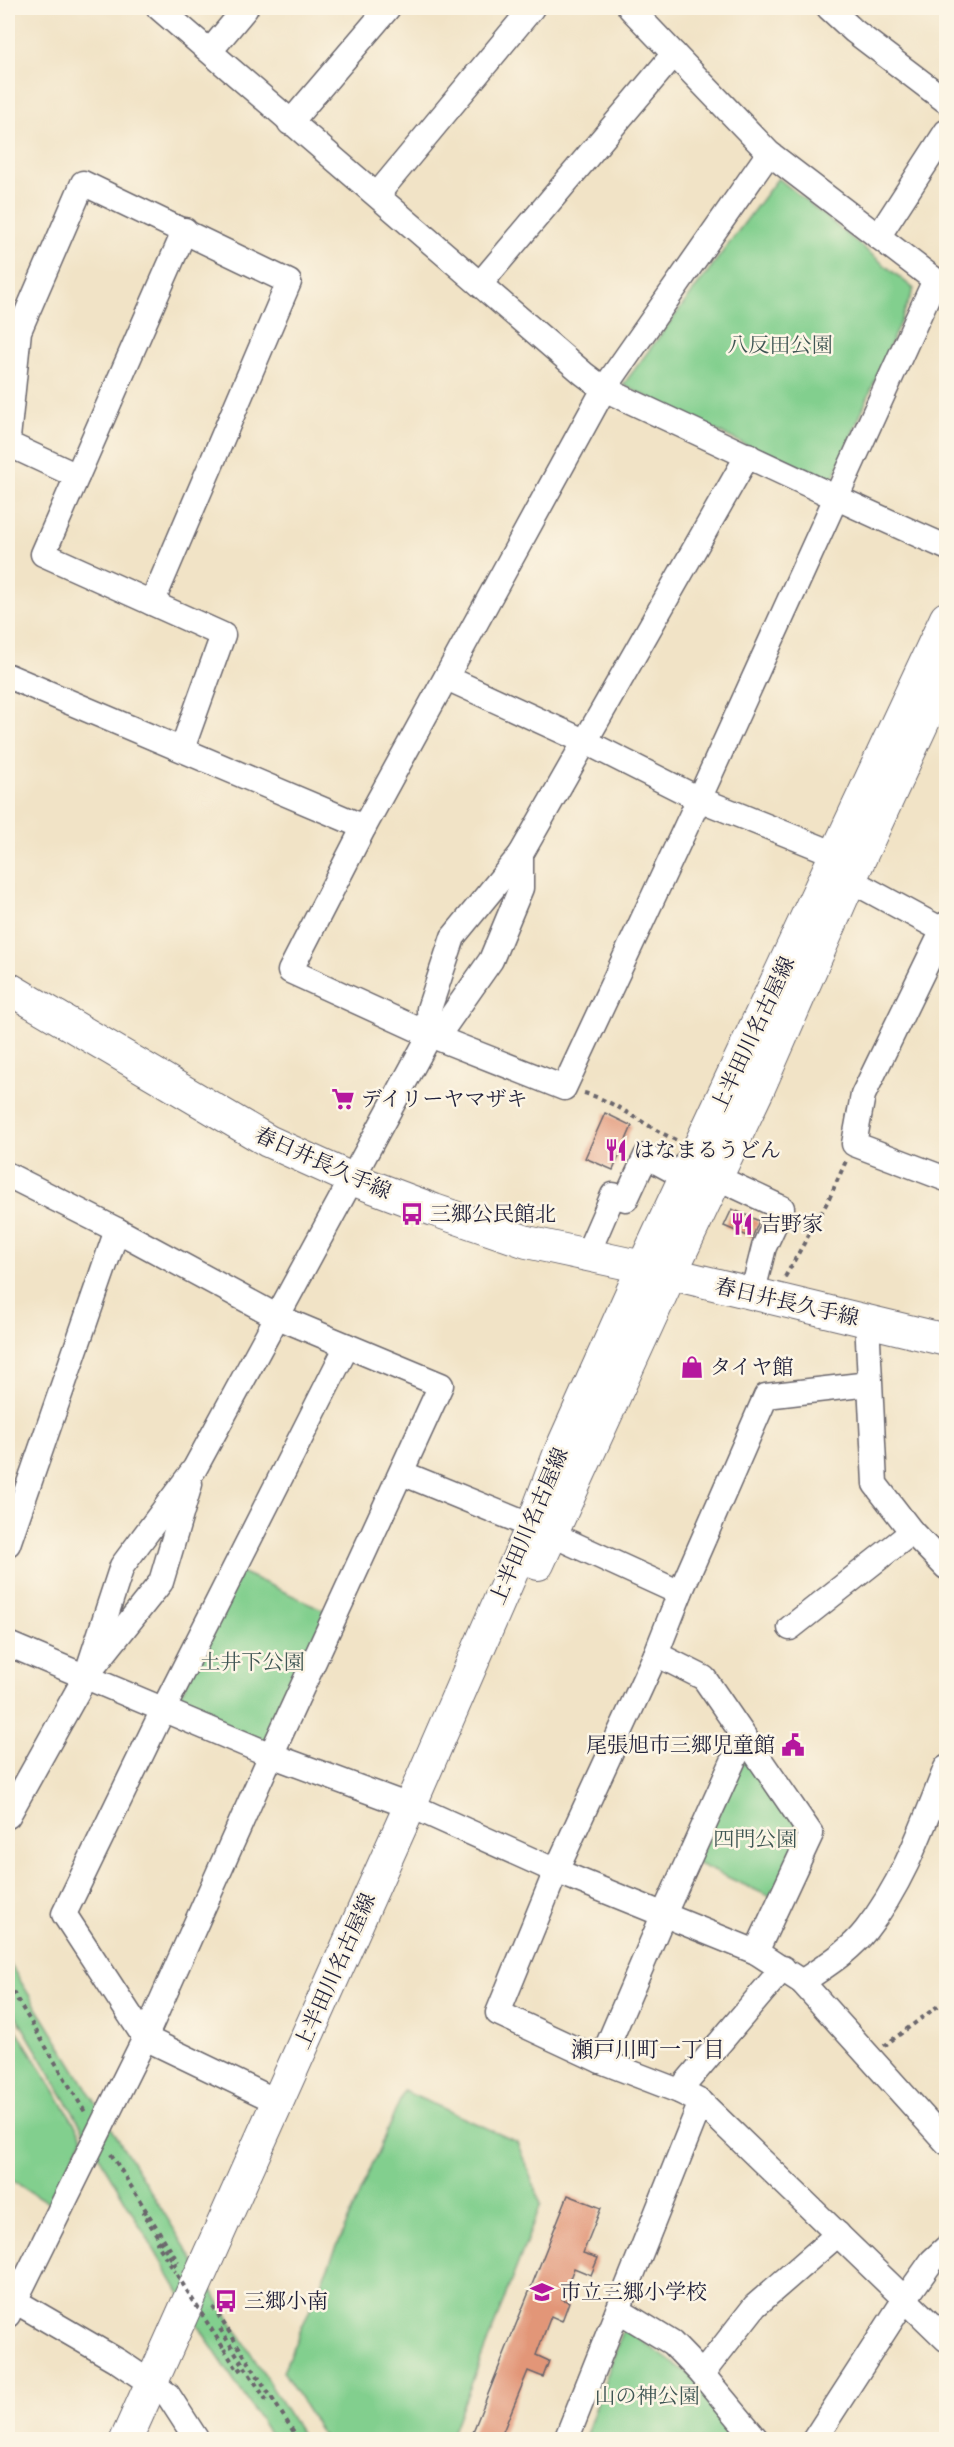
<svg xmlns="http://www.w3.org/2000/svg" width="954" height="2447" font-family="'Sorts Mill Goudy','Noto Serif JP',serif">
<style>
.green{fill:#82cf8e;stroke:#527864;stroke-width:1.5}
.building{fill:#e29678}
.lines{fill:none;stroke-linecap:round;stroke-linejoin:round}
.minor-casing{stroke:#6a666c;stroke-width:27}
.major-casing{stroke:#6a666c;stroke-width:34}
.path{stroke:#6a666c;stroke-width:4;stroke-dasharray:4.5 4.5;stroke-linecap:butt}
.minor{stroke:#fff;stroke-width:24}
.major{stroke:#fff;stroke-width:32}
.path-bridge{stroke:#6a666c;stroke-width:4;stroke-dasharray:4.5 4.5;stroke-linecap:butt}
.labels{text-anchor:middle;stroke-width:5;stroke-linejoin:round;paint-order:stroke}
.park-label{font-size:21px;fill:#3f5654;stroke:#fcf5e5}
.street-label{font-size:21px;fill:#22223b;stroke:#fcf5e5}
.poi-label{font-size:21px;fill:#22223b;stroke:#fcf5e5;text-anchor:start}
.neighbourhood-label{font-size:22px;fill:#22223b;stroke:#fcf5e5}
</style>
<rect width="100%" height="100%" fill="#fcf5e5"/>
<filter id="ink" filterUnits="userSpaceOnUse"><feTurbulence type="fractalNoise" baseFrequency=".0167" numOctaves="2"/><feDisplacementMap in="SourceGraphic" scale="12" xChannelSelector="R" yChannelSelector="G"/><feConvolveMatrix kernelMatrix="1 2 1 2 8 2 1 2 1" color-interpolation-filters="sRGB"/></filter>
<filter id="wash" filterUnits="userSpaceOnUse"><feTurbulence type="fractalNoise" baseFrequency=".008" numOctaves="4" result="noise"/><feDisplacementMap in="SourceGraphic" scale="24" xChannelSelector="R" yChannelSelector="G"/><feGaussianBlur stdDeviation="1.35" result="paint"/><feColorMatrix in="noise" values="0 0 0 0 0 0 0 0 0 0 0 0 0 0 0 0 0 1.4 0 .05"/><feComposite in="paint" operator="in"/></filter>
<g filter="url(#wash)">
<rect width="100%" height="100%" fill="#f1e3c6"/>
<!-- green -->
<g class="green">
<polygon points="778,178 914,289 830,486 623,385"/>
<polygon points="241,1572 331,1613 267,1744 176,1704"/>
<polygon points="747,1752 805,1835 773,1898 696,1863"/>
<polygon points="8,1961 304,2439 273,2439 209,2343 8,2002"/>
<polygon points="8,2016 83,2137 50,2204 8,2178"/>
<polygon points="404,2091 517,2142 541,2204 450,2439 325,2439 283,2371"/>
<polygon points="624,2328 698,2381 745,2440 584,2440"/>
</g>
<g id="blocks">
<!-- building -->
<g class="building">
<polygon points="605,1113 632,1126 613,1170 585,1158"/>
<polygon points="732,1209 759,1221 752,1238 724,1226"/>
<polygon points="568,2195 601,2208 583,2253 598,2258 591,2275 574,2268 562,2299 569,2302 562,2321 551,2316 536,2355 549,2361 543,2377 528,2371 500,2439 470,2439"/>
</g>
</g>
</g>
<g filter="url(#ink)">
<use href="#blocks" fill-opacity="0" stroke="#6a666c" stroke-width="1.5"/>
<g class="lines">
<!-- minor casing -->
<g class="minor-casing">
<g id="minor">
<path d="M159 8C300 130 442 252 584 374L604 389C719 442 831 497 946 547"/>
<polyline points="630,8 769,153 935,280 699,799 564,1088 430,1035 290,971 364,827 604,389 769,153"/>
<polyline points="829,8 854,31 946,101"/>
<polyline points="210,51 246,8"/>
<polyline points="290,123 388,8"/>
<polyline points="377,195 532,8"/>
<polyline points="878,237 946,132"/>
<polyline points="480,284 674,54"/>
<polyline points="8,438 19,331 83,183 289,282 152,603"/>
<polyline points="8,444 77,476"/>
<polyline points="8,676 364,827"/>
<polyline points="447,678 586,742 699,799 838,855"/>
<polyline points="182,749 223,635 43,554 185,230"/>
<polyline points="850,880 946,932"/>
<polyline points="946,924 863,1095 854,1144 946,1179"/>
<polyline points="430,1035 444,1027 491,960 521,888 521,854"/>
<polyline points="8,1175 117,1230 278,1317 441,1385 271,1755 145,2038 8,2315"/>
<polyline points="716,1177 782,1208 764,1247 752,1295"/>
<polyline points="587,1255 613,1195 626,1199 646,1156 685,1177"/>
<polyline points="867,1320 875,1484 912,1532 946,1567"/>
<polyline points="869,1384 766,1396 680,1593 656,1654 556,1871 498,2013 601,2061 679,2091 701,2102 946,2339"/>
<polyline points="402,1473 551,1534 680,1593"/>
<polyline points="8,1544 117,1230"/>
<polyline points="790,1628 912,1532"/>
<polyline points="8,1644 271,1755 425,1812 556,1871 756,1952 802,1982 946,2142"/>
<polyline points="656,1654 704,1678 811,1834 756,1952"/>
<polyline points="86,1676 122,1566 195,1468 430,1035 429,1009 453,937 521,854 748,455"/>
<polyline points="8,1816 86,1676 161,1582 190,1484"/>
<path d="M802 1982C825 1966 849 1952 866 1930 904 1882 924 1823 946 1768"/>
<polyline points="601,2061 663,1916 744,1737"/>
<polyline points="679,2091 783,1968"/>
<polyline points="276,2101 145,2038 64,1914 164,1708 347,1346"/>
<polyline points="8,2297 118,2361 168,2395 197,2440"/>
<polyline points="618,2310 672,2343 702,2374 757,2440"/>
<polyline points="702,2374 755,2306 838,2234"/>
<polyline points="566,2440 701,2102"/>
<polyline points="814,2440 905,2299 932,2261 946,2248"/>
</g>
</g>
<!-- major casing -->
<g class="major-casing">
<g id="major">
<polyline points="8,988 268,1141 352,1179 434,1210 527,1242 643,1267 946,1340"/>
<polyline points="538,1564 670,1275 758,1090 850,880 946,673"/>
<polyline points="126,2440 410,1806 532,1526 560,1452 643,1267 946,618"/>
</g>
</g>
<!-- path -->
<g class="path">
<path d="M584 1093C618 1102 644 1126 676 1140"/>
<polyline points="785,1277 829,1199 846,1161"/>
<polyline points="8,1984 85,2112"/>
<polyline points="884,2046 946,2000"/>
<polyline points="111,2154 178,2262"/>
<polyline points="147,2211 143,2213 176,2266"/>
<polyline points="160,2241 157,2243 175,2272"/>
<polyline points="213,2307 299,2440"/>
<polyline points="220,2329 267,2401 272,2398"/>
<polyline points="224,2349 238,2371 244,2367"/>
</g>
<!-- minor -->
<use href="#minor" class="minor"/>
<!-- major -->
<use href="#major" class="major"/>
<!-- path-bridge -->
<polyline class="path-bridge" points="177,2275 224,2349"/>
</g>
</g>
<!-- icons -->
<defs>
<g id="supermarket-bare" transform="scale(1.8)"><path d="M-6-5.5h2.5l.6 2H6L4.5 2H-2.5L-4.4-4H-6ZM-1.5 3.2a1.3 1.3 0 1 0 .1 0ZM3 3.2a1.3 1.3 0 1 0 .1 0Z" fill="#b5179e" stroke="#fcf5e5" stroke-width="2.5" paint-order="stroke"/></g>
<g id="restaurant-bare" transform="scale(1.8)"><path d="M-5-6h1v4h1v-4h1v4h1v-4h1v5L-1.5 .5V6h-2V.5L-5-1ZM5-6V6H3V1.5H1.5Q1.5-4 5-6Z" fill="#b5179e" stroke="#fcf5e5" stroke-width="2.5" paint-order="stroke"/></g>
<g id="bus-bare" transform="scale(1.8)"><path d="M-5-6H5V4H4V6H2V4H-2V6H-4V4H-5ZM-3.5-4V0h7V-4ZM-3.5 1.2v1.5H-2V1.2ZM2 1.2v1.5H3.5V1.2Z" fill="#b5179e" stroke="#fcf5e5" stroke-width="2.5" paint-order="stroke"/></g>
<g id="shop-bare" transform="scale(1.8)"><path d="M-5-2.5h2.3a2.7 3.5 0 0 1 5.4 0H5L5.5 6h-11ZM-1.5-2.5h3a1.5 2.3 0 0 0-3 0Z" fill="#b5179e" stroke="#fcf5e5" stroke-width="2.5" paint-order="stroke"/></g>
<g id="civic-bare" transform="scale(1.8)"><path d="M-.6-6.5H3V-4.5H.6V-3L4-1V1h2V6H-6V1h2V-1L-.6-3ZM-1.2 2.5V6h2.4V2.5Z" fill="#b5179e" stroke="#fcf5e5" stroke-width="2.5" paint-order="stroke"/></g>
<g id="school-bare" transform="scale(1.8)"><path d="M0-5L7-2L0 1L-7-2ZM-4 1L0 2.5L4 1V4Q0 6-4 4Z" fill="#b5179e" stroke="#fcf5e5" stroke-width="2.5" paint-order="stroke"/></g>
</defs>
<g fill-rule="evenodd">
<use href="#supermarket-bare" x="343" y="1099"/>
<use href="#restaurant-bare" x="616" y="1150"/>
<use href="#bus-bare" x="412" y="1214"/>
<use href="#restaurant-bare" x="742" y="1224"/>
<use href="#shop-bare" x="692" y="1367"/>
<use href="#civic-bare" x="793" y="1745"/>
<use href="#school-bare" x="542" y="2292"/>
<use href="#bus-bare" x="226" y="2301"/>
</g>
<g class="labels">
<!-- park labels -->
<g class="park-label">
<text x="780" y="352">八反田公園</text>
<text x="252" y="1669">土井下公園</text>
<text x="755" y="1846">四門公園</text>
<text x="647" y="2403">山の神公園</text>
</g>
<!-- street labels -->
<g class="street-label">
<text transform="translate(753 1034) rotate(-65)" y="7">上半田川名古屋線</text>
<text transform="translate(323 1163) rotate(24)" y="7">春日井長久手線</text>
<text transform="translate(787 1302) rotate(13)" y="7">春日井長久手線</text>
<text transform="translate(529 1526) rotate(-67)" y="7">上半田川名古屋線</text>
<text transform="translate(335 1971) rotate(-66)" y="7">上半田川名古屋線</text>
</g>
<!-- poi labels -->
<g class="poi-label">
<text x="361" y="1106">デイリーヤマザキ</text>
<text x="634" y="1157">はなまるうどん</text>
<text x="430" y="1221">三郷公民館北</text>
<text x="760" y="1231">吉野家</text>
<text x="710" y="1374">タイヤ館</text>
<text x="775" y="1752" text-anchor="end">尾張旭市三郷児童館</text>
<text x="560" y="2299">市立三郷小学校</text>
<text x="244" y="2308">三郷小南</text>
</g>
<!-- neighbourhood labels -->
<g class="neighbourhood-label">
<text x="648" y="2057">瀬戸川町一丁目</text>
</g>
</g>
<!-- margin -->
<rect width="954" height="2447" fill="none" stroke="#fcf5e5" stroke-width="30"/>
</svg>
